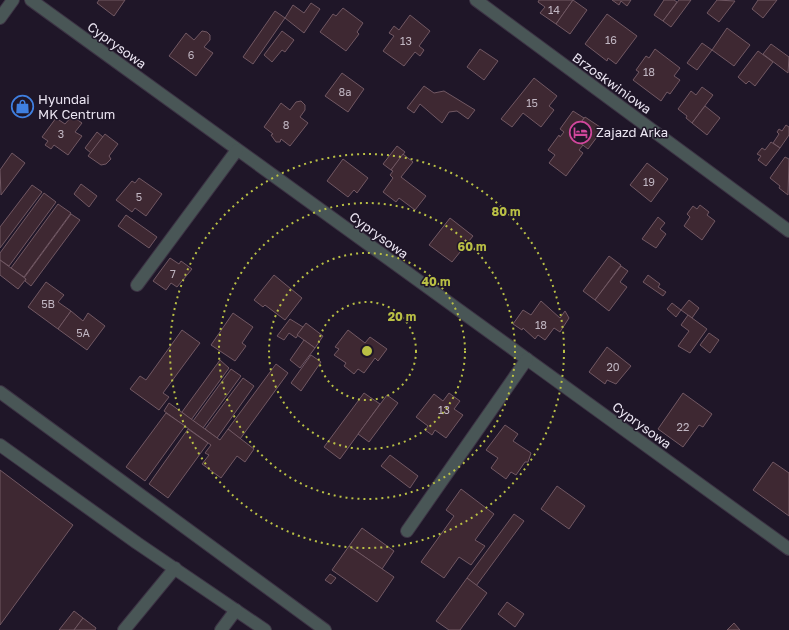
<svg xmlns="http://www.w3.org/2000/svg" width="789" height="630" viewBox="0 0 789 630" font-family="'Golos Text',sans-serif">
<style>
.building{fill:#3e2832;stroke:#715863}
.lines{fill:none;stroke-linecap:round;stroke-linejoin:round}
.minor-casing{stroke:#3c3344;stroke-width:14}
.minor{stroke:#495656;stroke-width:12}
.ring{fill:none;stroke:#bac045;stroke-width:2;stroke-dasharray:2 4}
.labels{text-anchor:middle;stroke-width:3;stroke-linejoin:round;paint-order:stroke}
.number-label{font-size:11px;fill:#c0b6c2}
.street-label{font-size:13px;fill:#ebe5f2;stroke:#1f1628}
.poi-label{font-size:13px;fill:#ebe5f2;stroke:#1f1628;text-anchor:start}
.centre{fill:#bac045;stroke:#1f1628;stroke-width:2}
.ring-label{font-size:12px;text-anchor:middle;font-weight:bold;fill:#bac045;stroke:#1f1628;stroke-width:3;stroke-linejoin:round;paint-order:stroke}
</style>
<rect width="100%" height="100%" fill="#1f1628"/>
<g class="building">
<polygon points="99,0 125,0 114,16 97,3"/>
<polygon points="539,0 573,0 556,24 540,13 545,7 538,2"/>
<polygon points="573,0 587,10 570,34 556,24"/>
<polygon points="612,0 631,0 627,6 621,1 619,5"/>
<polygon points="664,0 674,0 677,2 663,21 654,15"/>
<polygon points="679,0 691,0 671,27 663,21"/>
<polygon points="717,0 735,1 719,22 707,13"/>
<polygon points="758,0 777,0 763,18 752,9"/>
<polygon points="311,3 320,9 304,33 285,18 293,5 304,13"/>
<polygon points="343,8 363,23 357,32 359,34 346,51 320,32 333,14 336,16"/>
<polygon points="275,11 285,18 253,64 243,57"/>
<polygon points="607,14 637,36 616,64 608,58 607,61 585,44"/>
<polygon points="410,15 430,31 419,46 424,50 420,56 415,52 404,66 383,51 394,36 389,33 394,26 399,30"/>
<polygon points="727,28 750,45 734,66 712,50"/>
<polygon points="202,31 207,32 210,35 210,40 204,47 213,53 196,76 169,56 186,33 194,40"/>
<polygon points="282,31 294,40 285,52 282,50 272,62 264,55"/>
<polygon points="702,43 712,50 697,70 687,63"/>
<polygon points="771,44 789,57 788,73 763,54"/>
<polygon points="480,49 498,61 484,80 467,67"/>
<polygon points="655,49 680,68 674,76 680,80 670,94 667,92 661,101 633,80 639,72 636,70 646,56 649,58"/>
<polygon points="758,51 773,62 755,86 749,81 746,84 738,77"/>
<polygon points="342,73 364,89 348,112 325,96"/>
<polygon points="534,78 557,96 549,106 554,110 541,127 523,113 512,127 501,119"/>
<polygon points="424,86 434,93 444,91 475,110 468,119 457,111 449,112 442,123 420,104 414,113 407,108"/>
<polygon points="702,87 713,95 692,123 686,118 687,116 678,109 691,91 696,95"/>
<polygon points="301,101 305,105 305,110 300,117 308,123 290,146 281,139 280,142 276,142 271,135 273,134 264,127 281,103 290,110 296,102"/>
<polygon points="705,106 720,118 707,135 692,123"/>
<polygon points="573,111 584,118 571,136 583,145 579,150 583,153 566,176 549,163 555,155 548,150 559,135 560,137 564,132 560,129"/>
<polygon points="72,116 82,123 75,132 82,136 68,155 54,145 51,149 45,145 48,141 42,137 56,118 65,124"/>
<polygon points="585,117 603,129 588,149 571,136"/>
<polygon points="786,125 789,127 789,135 780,148 773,143 779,134 777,132 779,129 782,131"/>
<polygon points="97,132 103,137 91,153 85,148"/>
<polygon points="105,134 118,144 109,156 111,159 106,164 101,165 88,156"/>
<polygon points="771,142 780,148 766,166 758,160 761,156 757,154 762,148 765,150"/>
<polygon points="397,146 405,152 391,170 383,164"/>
<polygon points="12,153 25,163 1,195 0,170"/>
<polygon points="403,154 413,162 401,177 426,196 415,210 399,198 396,202 383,192 393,178 390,175 393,171 391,170"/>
<polygon points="785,157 789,159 788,195 779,188 780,186 770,178"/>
<polygon points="343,159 368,178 357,193 354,190 348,197 327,181"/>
<polygon points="647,163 668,179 651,202 630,185"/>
<polygon points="139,178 162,194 146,216 135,208 132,212 116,200 132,181 135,183"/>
<polygon points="81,184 97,196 89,207 74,194"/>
<polygon points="32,185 42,192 0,248 0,227"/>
<polygon points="44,193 56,202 9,266 0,260 0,253"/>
<polygon points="58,204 71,213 24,277 11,268"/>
<polygon points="700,205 709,212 707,215 715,221 702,240 684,226 690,217 687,214 693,206 697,209"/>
<polygon points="71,214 80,220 31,286 25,281 26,279 24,278"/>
<polygon points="126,215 157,237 149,248 118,226"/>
<polygon points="658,217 665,223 660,229 666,234 656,248 642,239"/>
<polygon points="450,218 473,236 452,262 429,245"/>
<polygon points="609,256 621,265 595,300 583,291"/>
<polygon points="170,258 179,264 181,261 192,269 177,287 171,283 166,290 153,281"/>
<polygon points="0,260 26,279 18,289 0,275"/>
<polygon points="621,266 628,271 620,282 627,287 609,311 595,300"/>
<polygon points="274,275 302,298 285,320 265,305 263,307 254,300"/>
<polygon points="648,275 660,284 658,287 666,292 663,296 643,282"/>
<polygon points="46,282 64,295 58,302 71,311 58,329 28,307"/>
<polygon points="689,300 699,308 692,318 681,310"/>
<polygon points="541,301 560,318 565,311 569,318 560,332 554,328 545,340 538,335 535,339 523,328 522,330 513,324 523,310 531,315"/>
<polygon points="672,303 681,310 676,317 667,309"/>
<polygon points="71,311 83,321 88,313 105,326 87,350 58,329"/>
<polygon points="233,313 253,327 242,343 246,346 235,361 211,345"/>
<polygon points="688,315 707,329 690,353 678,346 689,331 681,325"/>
<polygon points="290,319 303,327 296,338 289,333 284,340 277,336"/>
<polygon points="306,323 323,336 315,348 297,335"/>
<polygon points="182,330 200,343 163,393 169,397 159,410 130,389 140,376 146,380"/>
<polygon points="348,330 365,343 370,337 387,349 378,361 375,358 364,373 358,369 354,374 344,366 346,363 334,355 339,349 335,347"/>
<polygon points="709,333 719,340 710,353 700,345"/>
<polygon points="304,340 315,348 300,368 290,360"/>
<polygon points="607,347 631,366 616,384 607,380 605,384 589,372"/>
<polygon points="311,355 321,362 301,391 291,383"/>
<polygon points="220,360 229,368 191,420 182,412"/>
<polygon points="276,364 288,373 240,439 228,429"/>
<polygon points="231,369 241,376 203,428 193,421"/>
<polygon points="243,378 254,386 217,438 205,429"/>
<polygon points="364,393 380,404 340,459 324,447"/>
<polygon points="449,393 460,401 454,409 463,415 446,438 435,430 432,435 425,430 428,426 416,417 434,394 443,401"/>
<polygon points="683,393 712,414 703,427 699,425 683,447 658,429"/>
<polygon points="387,395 398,403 369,442 358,434"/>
<polygon points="169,403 220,440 228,429 254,449 245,462 237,456 221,478 202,464 209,455 205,453 211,445 164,411"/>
<polygon points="166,413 185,426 145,481 126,467"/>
<polygon points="505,425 518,434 513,441 531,453 528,462 525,462 516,475 511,472 506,479 491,468 498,458 486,450"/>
<polygon points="188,429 208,443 168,498 149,484"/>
<polygon points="390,455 418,476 410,488 381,466"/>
<polygon points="773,462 789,473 789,516 753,490"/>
<polygon points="0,470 73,525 0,625"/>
<polygon points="557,486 585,506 569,529 541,509"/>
<polygon points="461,489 494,514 475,540 485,546 471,565 459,557 444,578 421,562 454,516 446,510"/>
<polygon points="514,514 524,521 476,586 467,578"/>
<polygon points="362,528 394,551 382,569 349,546"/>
<polygon points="349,546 394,577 377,602 332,570"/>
<polygon points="330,574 336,578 331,584 325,580"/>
<polygon points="467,578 487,593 460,630 449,630 436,621"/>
<polygon points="507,602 524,614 515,627 498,614"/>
<polygon points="74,611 83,618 74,630 59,630"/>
<polygon points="83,618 96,628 95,630 74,630"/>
<polygon points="734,623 740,630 727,630"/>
</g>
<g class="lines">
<defs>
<g id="minor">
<polyline points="31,0 789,549"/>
<polyline points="476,0 789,231"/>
<polyline points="0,18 13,0"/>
<polyline points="137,285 237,150"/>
<polyline points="0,392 325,630"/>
<polyline points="0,445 137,543 265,630"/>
<polyline points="407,531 527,359"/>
<polyline points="124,630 175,568"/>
<polyline points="221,630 236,610"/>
</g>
</defs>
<use href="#minor" class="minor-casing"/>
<use href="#minor" class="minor"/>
</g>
<g class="ring">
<circle cx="367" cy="351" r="49"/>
<circle cx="367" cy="351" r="98"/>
<circle cx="367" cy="351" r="148"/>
<circle cx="367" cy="351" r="197"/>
</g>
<defs>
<symbol id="shop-ring" viewBox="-11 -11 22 22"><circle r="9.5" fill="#1f1628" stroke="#3f7fe0" stroke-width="1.5"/><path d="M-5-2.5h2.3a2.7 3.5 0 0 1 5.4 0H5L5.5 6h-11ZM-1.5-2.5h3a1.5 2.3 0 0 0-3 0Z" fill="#3f7fe0"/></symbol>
<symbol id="hotel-ring" viewBox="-11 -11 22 22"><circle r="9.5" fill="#1f1628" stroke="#d1479c" stroke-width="1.5"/><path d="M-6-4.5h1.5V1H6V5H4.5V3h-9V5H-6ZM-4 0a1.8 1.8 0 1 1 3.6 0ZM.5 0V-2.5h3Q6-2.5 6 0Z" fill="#d1479c"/></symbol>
</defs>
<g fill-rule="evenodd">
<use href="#shop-ring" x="10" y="94" width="25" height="25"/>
<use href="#hotel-ring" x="568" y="120" width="25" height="25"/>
</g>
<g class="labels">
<g class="number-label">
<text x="554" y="14">14</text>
<text x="611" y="44">16</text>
<text x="406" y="45">13</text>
<text x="191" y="59">6</text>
<text x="649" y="76">18</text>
<text x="345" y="96">8a</text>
<text x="532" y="107">15</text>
<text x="286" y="129">8</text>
<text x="61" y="138">3</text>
<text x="649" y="186">19</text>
<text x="139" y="201">5</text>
<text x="173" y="278">7</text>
<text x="48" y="308">5B</text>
<text x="541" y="329">18</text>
<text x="83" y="337">5A</text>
<text x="613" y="371">20</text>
<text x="444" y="414">13</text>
<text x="683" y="431">22</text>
</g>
<g class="street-label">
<text transform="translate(117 45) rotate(36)" y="5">Cyprysowa</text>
<text transform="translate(612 83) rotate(36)" y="5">Brzoskwiniowa</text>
<text transform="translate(379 235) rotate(36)" y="5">Cyprysowa</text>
<text transform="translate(642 425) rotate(36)" y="5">Cyprysowa</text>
</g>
<g class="poi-label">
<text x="38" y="104">Hyundai<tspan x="38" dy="15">MK Centrum</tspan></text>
<text x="596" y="137">Zajazd Arka</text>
</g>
</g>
<circle cx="367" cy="351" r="6" class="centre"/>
<g class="ring-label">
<text x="506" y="216">80 m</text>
<text x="472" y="251">60 m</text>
<text x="436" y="286">40 m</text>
<text x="402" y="321">20 m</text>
</g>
</svg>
